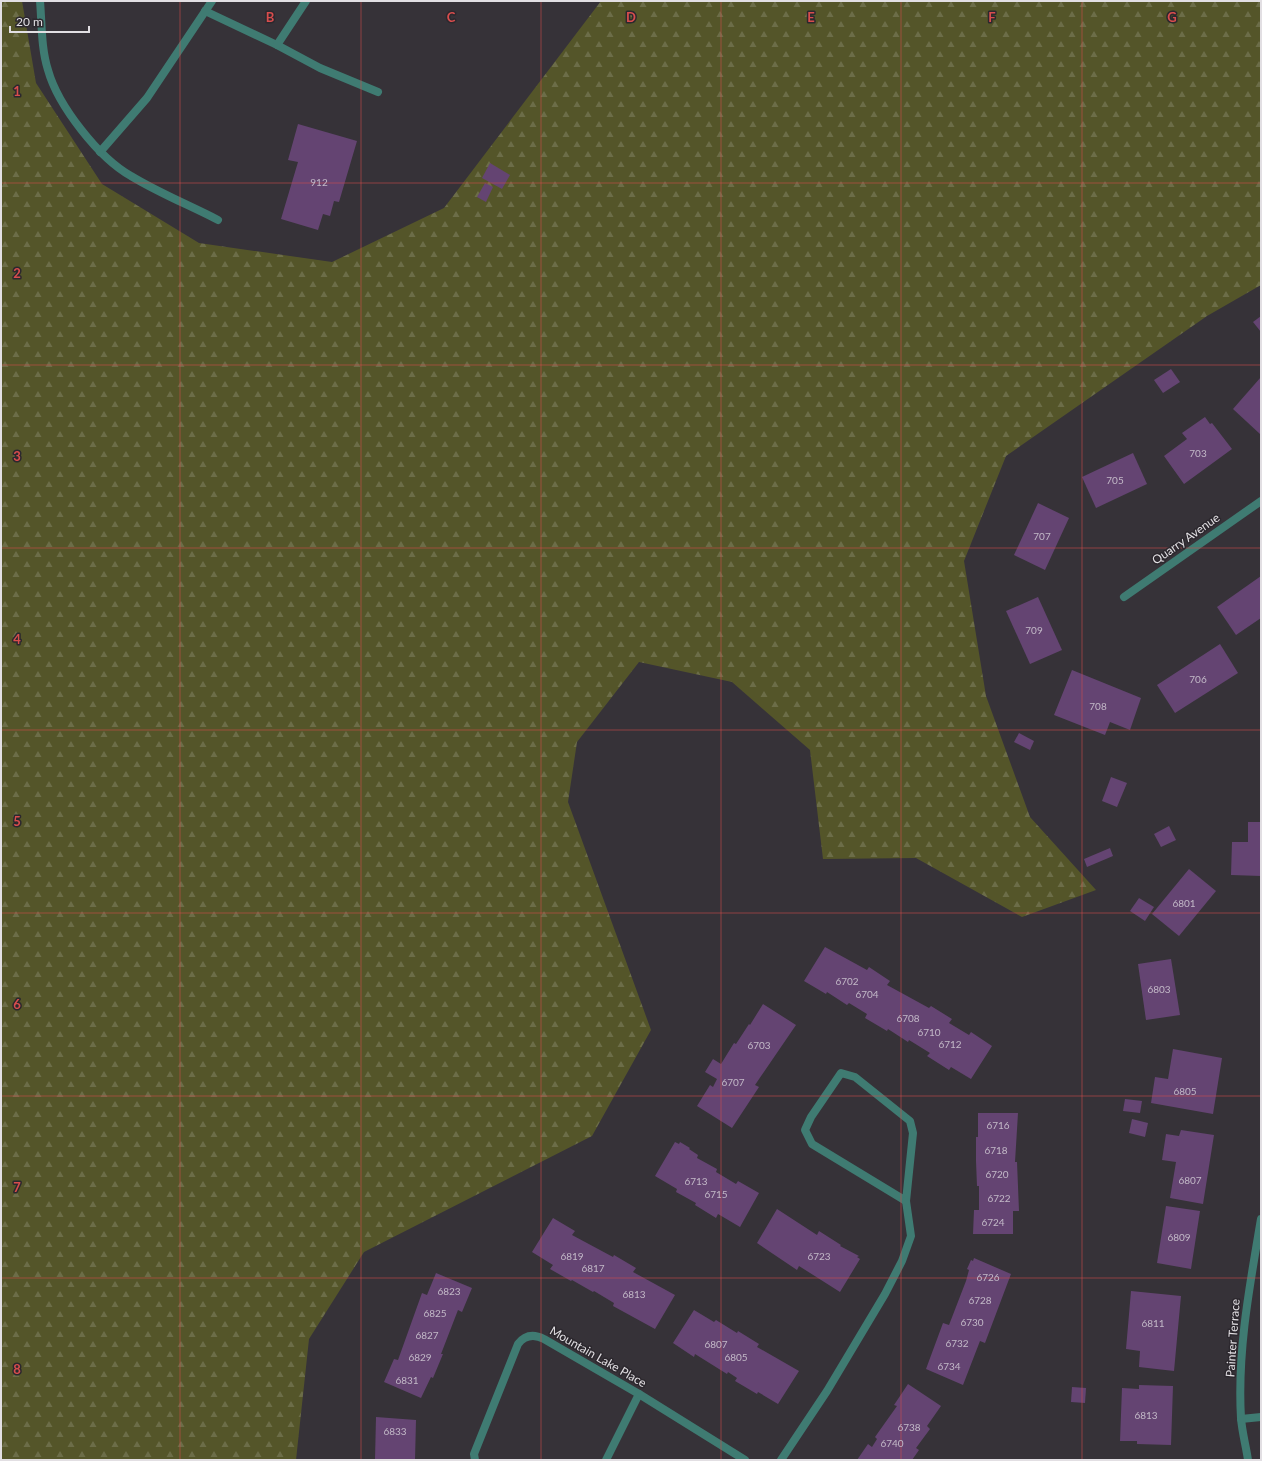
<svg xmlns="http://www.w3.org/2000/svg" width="1262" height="1461" viewBox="0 0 1262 1461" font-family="Lato,sans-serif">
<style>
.forest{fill:url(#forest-firs)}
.building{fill:#644472}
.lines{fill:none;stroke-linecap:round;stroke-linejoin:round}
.lane{stroke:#3f7b72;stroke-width:8}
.street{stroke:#3f7b72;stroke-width:8}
.grid{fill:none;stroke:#d84d4d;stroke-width:1;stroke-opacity:0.55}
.labels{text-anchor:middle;stroke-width:3;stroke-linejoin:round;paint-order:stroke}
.number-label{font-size:10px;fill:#c2b8c7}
.street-label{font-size:12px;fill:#e2dfe3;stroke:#2c282e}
.grid-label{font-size:13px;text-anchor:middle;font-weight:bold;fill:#d84d4d;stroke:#2c282e;stroke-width:3;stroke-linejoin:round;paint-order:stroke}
</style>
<defs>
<pattern id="forest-firs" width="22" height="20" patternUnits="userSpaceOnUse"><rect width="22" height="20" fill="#545529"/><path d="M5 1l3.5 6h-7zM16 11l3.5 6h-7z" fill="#6c6d48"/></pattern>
</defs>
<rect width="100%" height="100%" fill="#363238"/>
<polygon class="forest" points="1,1 22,1 36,83 102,184 199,243 332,262 444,208 601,1 1261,1 1261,285 1207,316 1006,456 964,561 986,696 1030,817 1096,890 1022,917 916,858 823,859 810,750 732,682 639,662 577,742 568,802 651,1030 592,1136 364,1252 309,1339 296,1460 1,1460"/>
<g class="building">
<polygon points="298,124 357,141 339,202 334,201 330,216 323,214 318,230 281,219 298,162 288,160"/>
<polygon points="490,163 510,175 502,189 482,178"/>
<polygon points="485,183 493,187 486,202 477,197"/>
<polygon points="1261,316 1261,332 1253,322"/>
<polygon points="1171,369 1180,382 1163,393 1154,380"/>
<polygon points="1261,377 1261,433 1260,434 1233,409"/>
<polygon points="1205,417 1210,424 1212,423 1232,449 1184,484 1164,456 1187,439 1182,433"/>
<polygon points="1133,453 1147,484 1096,508 1082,477"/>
<polygon points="1038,503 1069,518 1045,570 1014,555"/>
<polygon points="1261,576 1261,618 1236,635 1217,607"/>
<polygon points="1038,597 1062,650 1030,664 1006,611"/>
<polygon points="1220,644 1238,673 1175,713 1157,685"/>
<polygon points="1072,670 1141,698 1130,730 1110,722 1105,735 1054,715"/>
<polygon points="1019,733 1034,741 1030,750 1014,742"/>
<polygon points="1111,777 1127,783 1117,807 1102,801"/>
<polygon points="1248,822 1261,822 1261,876 1231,875 1232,842 1248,842"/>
<polygon points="1169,826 1176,840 1161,847 1154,834"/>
<polygon points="1110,848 1113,856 1087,867 1084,859"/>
<polygon points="1189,869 1216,891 1179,936 1152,914"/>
<polygon points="1139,898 1154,907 1145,921 1130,911"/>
<polygon points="825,947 867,970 869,967 890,981 887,985 929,1008 931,1006 952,1019 949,1023 969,1035 971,1032 992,1046 971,1079 951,1067 949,1070 927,1056 930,1053 909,1040 908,1042 888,1029 887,1031 865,1018 867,1014 849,1003 847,1005 827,992 826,994 804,981"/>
<polygon points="1171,959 1180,1015 1146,1020 1138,964"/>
<polygon points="763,1004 796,1025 755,1085 759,1087 732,1128 697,1106 710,1085 713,1087 717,1079 705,1072 713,1059 721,1064 734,1043 736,1044 749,1024 750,1025"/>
<polygon points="1173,1049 1222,1058 1213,1114 1151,1103 1155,1077 1168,1079"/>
<polygon points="1125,1099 1142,1101 1140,1113 1123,1111"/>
<polygon points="978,1113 1018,1113 1015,1162 1017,1162 1019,1211 1013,1211 1013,1234 973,1234 974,1210 979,1210 979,1186 977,1186 976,1161 976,1137 978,1137"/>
<polygon points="1132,1119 1148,1123 1145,1137 1129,1133"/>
<polygon points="1181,1130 1214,1135 1203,1204 1170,1198 1176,1162 1162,1160 1166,1134 1179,1136"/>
<polygon points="675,1142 679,1144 680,1142 690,1148 689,1149 698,1155 697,1158 717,1169 716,1172 736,1184 738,1181 759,1193 740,1227 718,1214 716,1218 695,1205 696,1203 676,1192 677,1189 655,1176"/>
<polygon points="1166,1206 1200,1211 1191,1269 1157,1263"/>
<polygon points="777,1209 817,1235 819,1231 841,1245 840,1246 859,1256 857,1257 860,1259 840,1292 799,1266 797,1270 757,1243"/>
<polygon points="553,1218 575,1231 572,1235 613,1257 614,1255 636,1268 633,1272 675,1295 655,1329 613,1306 614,1303 594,1291 593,1292 572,1280 571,1281 550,1269 553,1265 532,1252"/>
<polygon points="974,1258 1011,1274 985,1343 980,1341 963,1385 926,1369 943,1323 949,1325 966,1281 969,1270 967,1269 971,1260 973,1261"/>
<polygon points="436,1273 472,1288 462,1312 458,1310 441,1354 443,1354 433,1378 431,1377 421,1398 384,1382 394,1359 398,1360 422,1293 427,1295"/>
<polygon points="1131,1291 1181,1296 1174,1371 1139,1367 1140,1351 1126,1349"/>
<polygon points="694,1310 714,1322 716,1320 737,1333 738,1331 759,1344 757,1347 799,1371 778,1404 758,1392 757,1394 735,1381 737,1378 728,1372 727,1374 695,1354 694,1357 673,1343"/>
<polygon points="908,1384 941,1406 927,1426 930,1429 916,1448 919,1450 912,1460 857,1460 868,1444 872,1447 877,1439 875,1437 897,1406 894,1405"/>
<polygon points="1139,1385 1173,1386 1171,1445 1137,1444 1137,1441 1120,1441 1122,1388 1139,1389"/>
<polygon points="1072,1387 1086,1388 1085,1403 1071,1402"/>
<polygon points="376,1417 416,1420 415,1460 375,1460"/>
</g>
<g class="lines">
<g class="lane">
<path d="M40,1C42,24 41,48 48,70C58,106 99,158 131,176C159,193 189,205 218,220"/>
<polyline points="205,11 277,45 320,68 378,92"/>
<polyline points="277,45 306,1"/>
<polyline points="100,152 147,98 212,1"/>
<polygon points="841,1073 855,1077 910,1121 913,1133 906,1201 812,1144 805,1130 811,1117"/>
<path d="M475,1460L474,1454L518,1344C525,1335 534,1334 544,1339L639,1394L606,1460"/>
</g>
<g class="street">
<polyline points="1124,597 1261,501"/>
<polyline points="639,1394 745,1460"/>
<polyline points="1241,1419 1261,1417"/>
<polyline points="781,1460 827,1391 885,1294 902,1261 911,1236 906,1201"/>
<path d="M1248,1460C1246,1446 1242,1432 1241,1418C1237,1351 1250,1284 1261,1219"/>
</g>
</g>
<path class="grid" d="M180,1V1460M361,1V1460M541,1V1460M721,1V1460M901,1V1460M1082,1V1460M1,183H1261M1,365H1261M1,548H1261M1,730H1261M1,913H1261M1,1096H1261M1,1278H1261"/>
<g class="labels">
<g class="number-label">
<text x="319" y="186">912</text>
<text x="1198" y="457">703</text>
<text x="1115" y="484">705</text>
<text x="1042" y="540">707</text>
<text x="1034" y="634">709</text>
<text x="1198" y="683">706</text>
<text x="1098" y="710">708</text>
<text x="1184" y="907">6801</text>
<text x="847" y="985">6702</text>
<text x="1159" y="993">6803</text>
<text x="867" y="998">6704</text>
<text x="908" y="1022">6708</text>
<text x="929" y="1036">6710</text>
<text x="950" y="1048">6712</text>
<text x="759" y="1049">6703</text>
<text x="733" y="1086">6707</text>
<text x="1185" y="1095">6805</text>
<text x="998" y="1129">6716</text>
<text x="996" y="1154">6718</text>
<text x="997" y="1178">6720</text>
<text x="1190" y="1184">6807</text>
<text x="696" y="1185">6713</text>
<text x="716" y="1198">6715</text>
<text x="999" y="1202">6722</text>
<text x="993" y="1226">6724</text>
<text x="1179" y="1241">6809</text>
<text x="572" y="1260">6819</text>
<text x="819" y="1260">6723</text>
<text x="593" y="1272">6817</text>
<text x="988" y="1281">6726</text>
<text x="449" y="1295">6823</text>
<text x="634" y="1298">6813</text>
<text x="980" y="1304">6728</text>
<text x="435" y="1317">6825</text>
<text x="972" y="1326">6730</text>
<text x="1153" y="1327">6811</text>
<text x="427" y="1339">6827</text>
<text x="957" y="1347">6732</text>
<text x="716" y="1348">6807</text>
<text x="420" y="1361">6829</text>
<text x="736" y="1361">6805</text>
<text x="949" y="1370">6734</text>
<text x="407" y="1384">6831</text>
<text x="1146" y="1419">6813</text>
<text x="909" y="1431">6738</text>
<text x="395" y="1435">6833</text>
<text x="892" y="1447">6740</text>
</g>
<g class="street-label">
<text transform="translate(1186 539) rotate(-35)" y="4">Quarry Avenue</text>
<text transform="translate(1233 1338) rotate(-86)" y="4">Painter Terrace</text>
<text transform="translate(598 1357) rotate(30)" y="4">Mountain Lake Place</text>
</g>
</g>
<g class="grid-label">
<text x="270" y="22">B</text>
<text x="451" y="22">C</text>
<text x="631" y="22">D</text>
<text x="811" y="22">E</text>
<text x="992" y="22">F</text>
<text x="1172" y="22">G</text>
<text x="17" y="96">1</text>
<text x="17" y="278">2</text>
<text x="17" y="461">3</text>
<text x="17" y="644">4</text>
<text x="17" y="826">5</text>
<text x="17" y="1009">6</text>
<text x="17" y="1192">7</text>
<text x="17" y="1374">8</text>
</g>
<rect width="1262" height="1461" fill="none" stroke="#e2dfe3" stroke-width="4"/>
<path d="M10 26v6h79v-6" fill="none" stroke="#e2dfe3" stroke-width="2"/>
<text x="16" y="26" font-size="12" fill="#e2dfe3" stroke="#2c282e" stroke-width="3" paint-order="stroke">20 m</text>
</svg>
